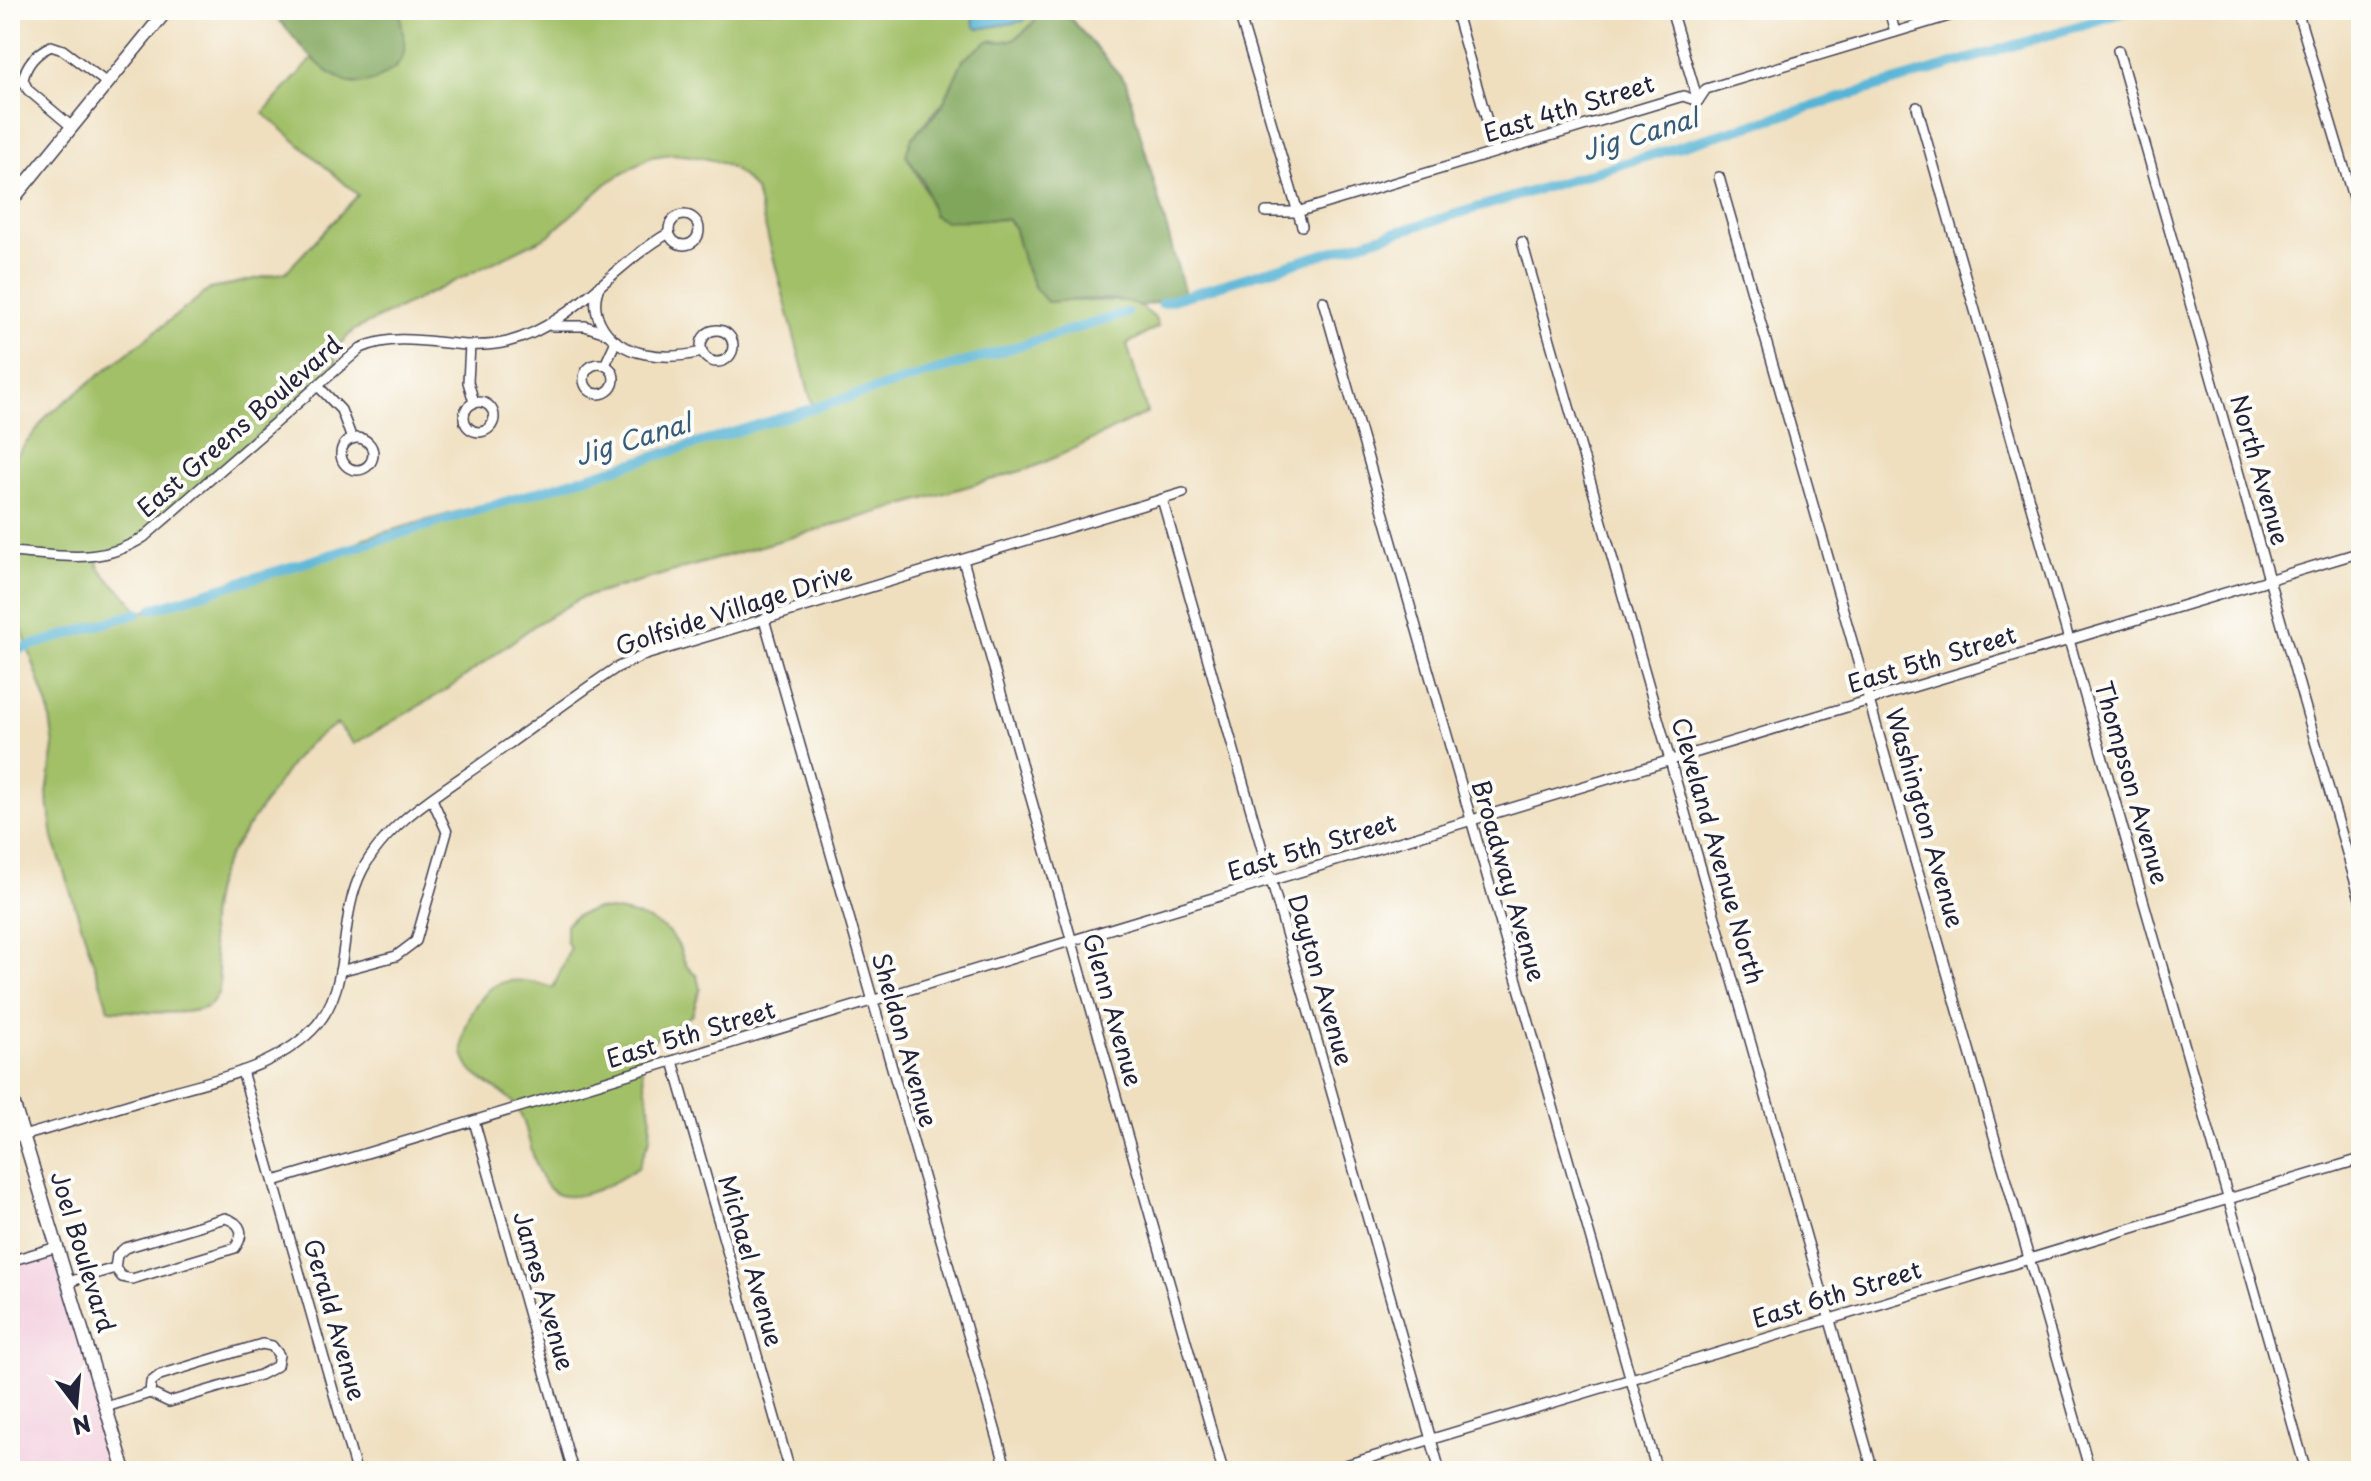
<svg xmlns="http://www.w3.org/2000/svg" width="2371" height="1481" viewBox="0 0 2371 1481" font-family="'Playpen Sans',sans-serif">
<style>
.built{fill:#f3cfdf}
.green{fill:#a1c068;stroke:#627152;stroke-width:2;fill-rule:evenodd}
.forest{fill:#80a65c;stroke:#51644c;stroke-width:2}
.water{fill:#57b4d5;stroke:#3c6b88;stroke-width:2}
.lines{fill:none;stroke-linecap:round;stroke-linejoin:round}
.canal{stroke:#57b4d5;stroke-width:10}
.minor-casing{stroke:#413e4f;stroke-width:12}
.major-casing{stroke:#413e4f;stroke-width:15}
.minor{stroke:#fff;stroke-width:9}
.major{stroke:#fff;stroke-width:12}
.labels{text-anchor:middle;stroke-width:8;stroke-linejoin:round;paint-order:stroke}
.street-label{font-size:24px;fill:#22223b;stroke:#fdfcf7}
.water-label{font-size:26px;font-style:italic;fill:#375c79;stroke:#fdfcf7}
</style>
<rect width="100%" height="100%" fill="#fdfcf7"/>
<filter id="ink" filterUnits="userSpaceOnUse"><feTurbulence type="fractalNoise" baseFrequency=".0125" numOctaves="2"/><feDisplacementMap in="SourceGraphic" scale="16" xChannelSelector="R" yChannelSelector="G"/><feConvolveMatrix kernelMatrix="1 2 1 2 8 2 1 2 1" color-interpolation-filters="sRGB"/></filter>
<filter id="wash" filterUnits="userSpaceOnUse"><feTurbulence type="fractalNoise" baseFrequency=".006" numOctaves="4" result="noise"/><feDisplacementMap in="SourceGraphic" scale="32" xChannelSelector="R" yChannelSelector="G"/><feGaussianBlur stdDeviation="1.8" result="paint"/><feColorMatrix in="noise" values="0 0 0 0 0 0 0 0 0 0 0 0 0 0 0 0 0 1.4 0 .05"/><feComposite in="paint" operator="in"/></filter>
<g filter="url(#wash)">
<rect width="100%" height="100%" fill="#efdfbf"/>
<polygon class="built" points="53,1249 120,1471 10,1471 10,1262"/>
<g class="green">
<path d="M401,10H972L974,25L978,29L1024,21L1025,10H1043C1029,27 1021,42 996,42L912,138L906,155C921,179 927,200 945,221L1007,219L1014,227L1035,288L1068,301H1134L1155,318L1158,327L1127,344L1147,413C1106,431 1070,453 1028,469L581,598L535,625L448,689L354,744L337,724C296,747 287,772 261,808C240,839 217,865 212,904C210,915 209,929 211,940C214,961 229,987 211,1004C197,1018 131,1011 109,1010L53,838L47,794L54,746L49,710L10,594L13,460L48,415L210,289L286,272L358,195L263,113L314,57C347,90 356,91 396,68L404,43L399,26ZM672,154C708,157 734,161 756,192L814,411L364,538L338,556L138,613C129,593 108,584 97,564L99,560L136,547L337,364L332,352L354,330L548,236L607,183L651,157Z"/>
<path d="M596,909C623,910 665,919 678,945C684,959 684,967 697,976L700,989L692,1015L647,1044L640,1058L651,1114L650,1138L638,1168C618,1181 583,1202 559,1195C534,1188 531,1135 521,1115C511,1093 494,1090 477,1076C450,1053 466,1016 485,994C501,974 532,980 553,988L570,949L566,940V924L576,916Z"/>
</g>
<g class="forest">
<path d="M270,10H401C399,24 407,39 404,52C401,66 390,71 379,78C336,103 297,38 270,10Z"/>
<path d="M1043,10L1064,11L1126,82L1185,294L1139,307C1127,294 1067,301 1047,302L1035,288L1024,264L1014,227L1007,219L945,221L933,215L923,181L906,155L912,138L941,108L963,60L989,40C1016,47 1029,29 1043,10Z"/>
</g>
<polygon class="water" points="972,10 1025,10 1024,21 978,29 974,26"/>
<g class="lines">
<g class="canal">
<polyline points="1162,303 2131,10"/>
<polyline points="152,609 1127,313"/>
<polyline points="10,652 138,613"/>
</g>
</g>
</g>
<g filter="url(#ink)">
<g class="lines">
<defs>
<g id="minor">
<polyline points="1238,10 1302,226"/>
<polyline points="1455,10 1496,152"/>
<polyline points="1671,10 1698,101"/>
<polyline points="1889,10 1895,32"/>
<polyline points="2297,10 2361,224"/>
<polyline points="2118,50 2361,902"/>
<polyline points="1917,107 2306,1471"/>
<path d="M72,127L28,90L23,80C26,64 36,53 51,46L63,50L107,83"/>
<polyline points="1719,177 2090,1471"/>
<polyline points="1266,212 1297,212 1683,96 1698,101 1706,89 1969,10"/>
<circle cx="684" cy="230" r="15"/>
<polyline points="1522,242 1873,1471"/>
<path d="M600,285C594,297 594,309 600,322C618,359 668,360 702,352"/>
<polyline points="1323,301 1657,1471"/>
<polyline points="552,326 585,326 606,333"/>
<circle cx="717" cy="346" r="16"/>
<polyline points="470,345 468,382 474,402"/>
<circle cx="599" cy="379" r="15"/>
<polyline points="605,365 616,341"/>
<polyline points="317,385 341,410 352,439"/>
<circle cx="479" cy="417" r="15"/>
<circle cx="357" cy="454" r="16"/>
<polyline points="1162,499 1440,1471"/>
<path d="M10,552C60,555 100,566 144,537L361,348C408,327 458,354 507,342C571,326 613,265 669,233"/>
<polyline points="963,560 1223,1471"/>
<polyline points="764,619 1007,1471"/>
<polyline points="340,971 396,956 416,941 447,832 432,799"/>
<polyline points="673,1061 790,1471"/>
<polyline points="242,1071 356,1471"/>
<polyline points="474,1121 573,1471"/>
<path d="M10,1136H23C68,1123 113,1109 157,1096C209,1080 271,1071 312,1030C354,989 336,922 362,871C388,820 447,789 492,756C533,727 574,696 616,668L642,656L1183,493"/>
<polyline points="274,1181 2361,552"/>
<path d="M225,1218C242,1223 245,1234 235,1248L132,1279L122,1277L115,1268L117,1255L125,1248Z"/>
<polyline points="10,1261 57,1247"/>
<polyline points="68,1282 115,1268"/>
<polygon points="262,1344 272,1346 279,1355 277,1366 260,1375 169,1402 150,1393 151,1382 160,1375"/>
<polyline points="106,1407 150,1393"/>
<polyline points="1326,1471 2361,1159"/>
</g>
<g id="major">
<polyline points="10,203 167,10"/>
<polyline points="10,1092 125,1471"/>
</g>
</defs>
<use href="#minor" class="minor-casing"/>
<use href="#major" class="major-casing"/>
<use href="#minor" class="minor"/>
<use href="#major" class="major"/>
</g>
</g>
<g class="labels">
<g class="street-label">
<text transform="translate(1569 109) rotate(-17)" y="8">East 4th Street</text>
<text transform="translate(240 427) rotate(-41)" y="8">East Greens Boulevard</text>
<text transform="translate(2259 470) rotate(74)" y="8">North Avenue</text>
<text transform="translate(734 610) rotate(-18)" y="8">Golfside Village Drive</text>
<text transform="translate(1932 660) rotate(-17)" y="8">East 5th Street</text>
<text transform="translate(2131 783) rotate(74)" y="8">Thompson Avenue</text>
<text transform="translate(1924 818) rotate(74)" y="8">Washington Avenue</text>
<text transform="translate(1312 848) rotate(-17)" y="8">East 5th Street</text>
<text transform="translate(1717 851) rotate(74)" y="8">Cleveland Avenue North</text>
<text transform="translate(1508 881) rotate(74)" y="8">Broadway Avenue</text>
<text transform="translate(1320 980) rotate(74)" y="8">Dayton Avenue</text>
<text transform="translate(1112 1010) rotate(74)" y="8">Glenn Avenue</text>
<text transform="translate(691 1035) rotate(-17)" y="8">East 5th Street</text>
<text transform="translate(904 1040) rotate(74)" y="8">Sheldon Avenue</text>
<text transform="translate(82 1252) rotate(73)" y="8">Joel Boulevard</text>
<text transform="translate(750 1261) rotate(74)" y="8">Michael Avenue</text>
<text transform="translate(543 1291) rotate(74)" y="8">James Avenue</text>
<text transform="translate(1837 1295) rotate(-17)" y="8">East 6th Street</text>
<text transform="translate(334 1320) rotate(74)" y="8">Gerald Avenue</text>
</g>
<g class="water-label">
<text transform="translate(1640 135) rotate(-17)" y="9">Jig Canal</text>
<text transform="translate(633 440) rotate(-17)" y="9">Jig Canal</text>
</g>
</g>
<rect width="2371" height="1481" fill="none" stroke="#fdfcf7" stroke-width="40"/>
<g transform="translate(76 1405) rotate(164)" stroke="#fdfcf7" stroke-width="6" paint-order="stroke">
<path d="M0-6L14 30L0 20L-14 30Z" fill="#22223b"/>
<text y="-12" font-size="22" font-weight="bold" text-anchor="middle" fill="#22223b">N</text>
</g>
</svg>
